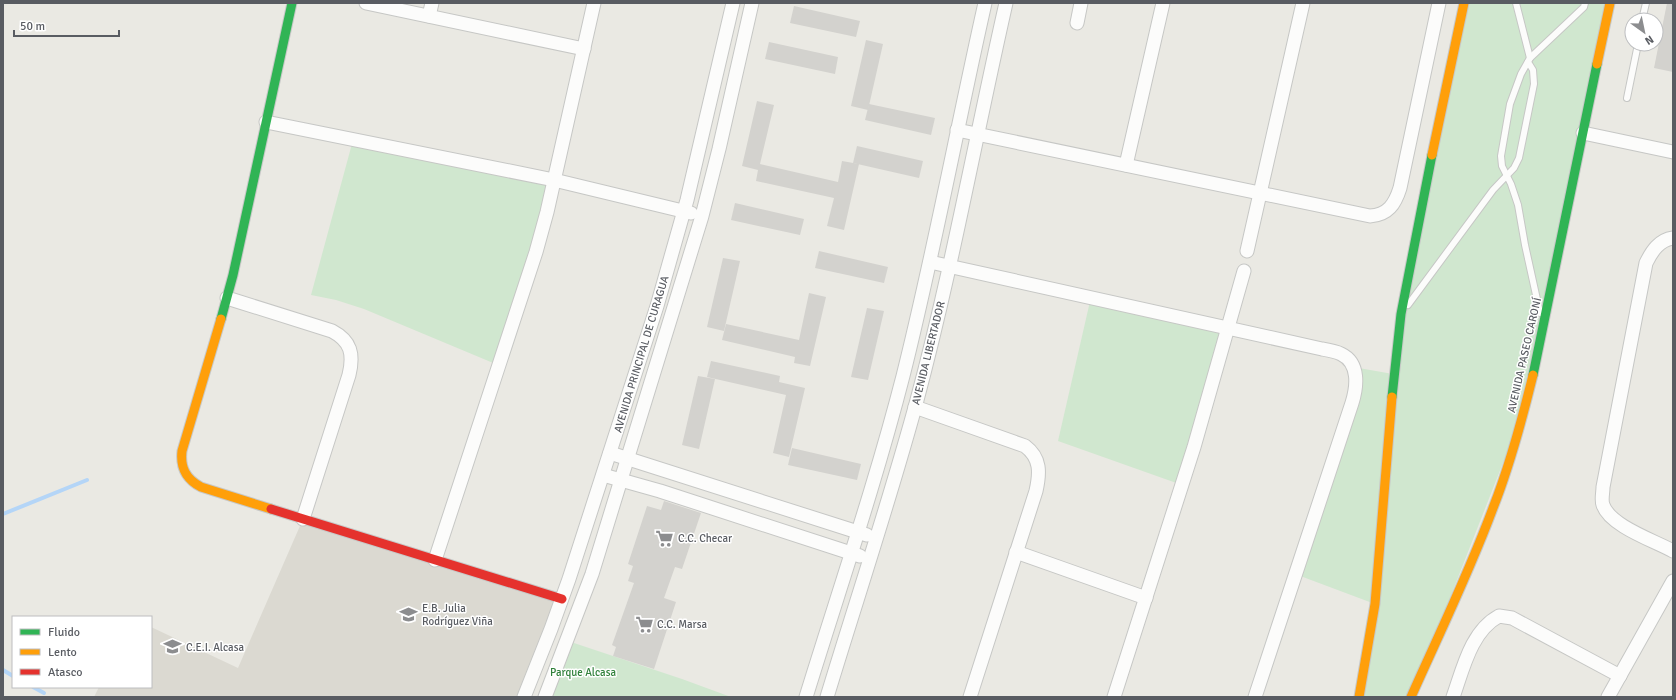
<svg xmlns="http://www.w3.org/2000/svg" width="1676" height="700" viewBox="0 0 1676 700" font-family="Signika,sans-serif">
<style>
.education{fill:#dbd9d1}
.green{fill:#d0e7cf}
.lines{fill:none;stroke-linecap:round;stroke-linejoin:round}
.stream{stroke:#b4d5f7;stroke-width:4}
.building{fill:#d3d2ce}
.lane-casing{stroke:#c6c7c5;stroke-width:8}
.street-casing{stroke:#c6c7c5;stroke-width:15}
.fast-casing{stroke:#c7c8c7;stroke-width:11}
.slow-casing{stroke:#c7c8c7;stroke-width:11}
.jam-casing{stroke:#c7c8c7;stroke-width:11}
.lane{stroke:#fcfcfb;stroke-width:6}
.street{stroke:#fcfcfb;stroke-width:13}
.fast{stroke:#30b455;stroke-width:9}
.slow{stroke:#ff9f0a;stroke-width:9}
.jam{stroke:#e5322d;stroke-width:9}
.labels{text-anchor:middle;stroke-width:3;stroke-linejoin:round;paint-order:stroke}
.street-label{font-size:11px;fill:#595c62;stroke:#fff}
.poi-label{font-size:11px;fill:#595c62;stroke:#fff;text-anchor:start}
.park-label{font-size:11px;fill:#30813b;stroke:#fff}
</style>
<rect width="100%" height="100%" fill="#eae9e3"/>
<polygon class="education" points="303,519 562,599 524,697 94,697 99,687 151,687 151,627 238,668"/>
<g class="green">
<polygon points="1464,3 1610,3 1523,412 1411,697 1359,697 1375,604 1295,574 1352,403 1353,367 1393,374"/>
<polygon points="353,140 554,180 498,365 364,309 336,300 311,295"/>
<polygon points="1091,297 1229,328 1182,485 1058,441"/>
<polygon points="568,641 682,679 731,697 545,697"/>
</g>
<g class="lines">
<g class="stream">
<polyline points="3,514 87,480"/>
<polyline points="3,670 13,676"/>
<polyline points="33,687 44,693"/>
</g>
</g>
<g class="building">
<polygon points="1667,3 1673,3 1673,72 1654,68"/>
<polygon points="794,6 860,21 856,37 790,23"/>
<polygon points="866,40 883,44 868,110 851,106"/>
<polygon points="769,42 838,57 835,74 765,59"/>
<polygon points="757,101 774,105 760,164 838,182 842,161 859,164 844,230 827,226 834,198 756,181 758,170 742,166"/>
<polygon points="869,104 935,118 931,135 865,120"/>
<polygon points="857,146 923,161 919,178 853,163"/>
<polygon points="735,203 804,219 800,235 731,220"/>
<polygon points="819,251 888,267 884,283 815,268"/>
<polygon points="723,258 740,261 724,331 707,327"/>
<polygon points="809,293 826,297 810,366 794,363 795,357 722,340 726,324 799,340"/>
<polygon points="867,308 884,311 868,380 851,377"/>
<polygon points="711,361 780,376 779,382 805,388 789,457 773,453 786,395 707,377"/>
<polygon points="698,376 715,379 699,449 682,445"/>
<polygon points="792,448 861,464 857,480 788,465"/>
<polygon points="664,501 701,513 682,569 675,567 664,598 676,602 654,669 613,656 616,647 612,645 634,583 628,581 633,566 628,564 647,506 661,510"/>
</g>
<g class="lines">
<defs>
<g id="lane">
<polyline points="1516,3 1530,58"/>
<polyline points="1642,20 1646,3"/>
<polyline points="1627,98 1638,44"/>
<polyline points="1408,305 1493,190 1514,168 1519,158 1534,84 1533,70 1528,62"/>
<polyline points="1540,313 1525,245 1518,205 1511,184 1502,166 1501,156 1510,104 1521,74 1530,58 1584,7 1585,3"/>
</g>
<g id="street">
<polyline points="366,3 584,49"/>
<polyline points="429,16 432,3"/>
<polyline points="1077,23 1081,3"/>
<polyline points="266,122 554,180 691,213"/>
<path d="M957,130L1370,216C1388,215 1395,204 1400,188L1439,3"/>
<polyline points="1583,133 1673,152"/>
<polyline points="1126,165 1163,3"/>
<path d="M1673,238C1659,240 1652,251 1646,263L1603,487C1603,493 1601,500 1603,505C1610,526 1655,541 1673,551"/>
<polyline points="1247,251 1303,3"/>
<path d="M930,262L1322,349C1328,350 1335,351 1341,354C1360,363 1357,387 1352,403L1255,697"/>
<path d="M227,298L332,331C351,341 354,354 349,375L303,519"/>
<path d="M915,407L1025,446C1041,458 1040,473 1036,491L970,697"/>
<polyline points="610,453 867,535"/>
<polyline points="603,475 660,491 860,556"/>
<polyline points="1016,552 1146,598"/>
<polyline points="435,560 536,252 547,212 594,3"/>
<polyline points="524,697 551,629 569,579 657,306 687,200 733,3"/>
<polyline points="545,697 592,574 702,216 719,149 752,3"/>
<path d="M806,697C839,590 875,485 903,376C934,253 957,127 985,3"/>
<path d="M827,697C857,598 890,500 917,400C952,269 976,135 1006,3"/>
<polyline points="1114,697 1194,447 1244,271"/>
<path d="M1453,697C1463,669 1471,631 1499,616L1512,618L1620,676"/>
<polyline points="1608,697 1673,581"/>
</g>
<g id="fast">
<polyline points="221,319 233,275 292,3"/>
<polyline points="1533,375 1597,64"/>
<polyline points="1392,397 1401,314 1432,155"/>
</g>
<g id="slow">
<polyline points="1597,64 1610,3"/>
<polyline points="1432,155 1464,3"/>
<path d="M221,319L182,451C180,468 186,479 201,487L271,509"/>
<polyline points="1359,697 1375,604 1392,397"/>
<path d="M1411,697C1439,634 1469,573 1493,508C1510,465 1522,420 1533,375"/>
</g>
<polyline id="jam" points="271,509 562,599"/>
</defs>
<use href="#lane" class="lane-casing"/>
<use href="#street" class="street-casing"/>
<use href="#fast" class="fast-casing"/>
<use href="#slow" class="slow-casing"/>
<use href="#jam" class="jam-casing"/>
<use href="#lane" class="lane"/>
<use href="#street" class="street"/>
<use href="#fast" class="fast"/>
<use href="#slow" class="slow"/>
<use href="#jam" class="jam"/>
</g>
<defs>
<symbol id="supermarket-bare" viewBox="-9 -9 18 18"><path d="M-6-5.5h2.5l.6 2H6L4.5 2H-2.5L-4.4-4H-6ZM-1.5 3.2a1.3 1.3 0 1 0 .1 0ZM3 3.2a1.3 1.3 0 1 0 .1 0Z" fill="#8c8d8f" stroke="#fff" stroke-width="2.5" paint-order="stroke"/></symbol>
<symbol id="school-bare" viewBox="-9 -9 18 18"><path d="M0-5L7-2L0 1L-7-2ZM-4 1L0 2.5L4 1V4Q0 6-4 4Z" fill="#8c8d8f" stroke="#fff" stroke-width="2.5" paint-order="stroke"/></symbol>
</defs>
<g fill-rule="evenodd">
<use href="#supermarket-bare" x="652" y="526" width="25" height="25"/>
<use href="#school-bare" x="396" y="602" width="25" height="25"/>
<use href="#supermarket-bare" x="632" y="612" width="25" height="25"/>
<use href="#school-bare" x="160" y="634" width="25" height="25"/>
</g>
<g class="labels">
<g class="street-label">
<text transform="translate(928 353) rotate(-76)" y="4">AVENIDA LIBERTADOR</text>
<text transform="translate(641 354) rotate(-73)" y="4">AVENIDA PRINCIPAL DE CURAGUA</text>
<text transform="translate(1524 355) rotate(-77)" y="4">AVENIDA PASEO CARONÍ</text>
</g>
<g class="poi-label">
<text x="678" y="542">C.C. Checar</text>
<text x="422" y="612">E.B. Julia<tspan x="422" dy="13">Rodríguez Viña</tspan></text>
<text x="657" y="628">C.C. Marsa</text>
<text x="186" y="651">C.E.I. Alcasa</text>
</g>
<g class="park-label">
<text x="583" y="676">Parque Alcasa</text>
</g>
</g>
<rect width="1676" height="700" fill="none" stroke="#595c62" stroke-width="8"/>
<rect x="12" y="616" width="140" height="72" fill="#ffffff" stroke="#bdbec0"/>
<rect x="20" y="629" width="20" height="6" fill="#30b455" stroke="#bdbec0"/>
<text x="48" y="636" font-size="12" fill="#595c62">Fluido</text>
<rect x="20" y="649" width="20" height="6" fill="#ff9f0a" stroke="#bdbec0"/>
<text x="48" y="656" font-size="12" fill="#595c62">Lento</text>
<rect x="20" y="669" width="20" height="6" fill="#e5322d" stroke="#bdbec0"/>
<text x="48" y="676" font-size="12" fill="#595c62">Atasco</text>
<g transform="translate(1644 32) rotate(147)"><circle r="19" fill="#ffffff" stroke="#bdbec0"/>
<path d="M0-3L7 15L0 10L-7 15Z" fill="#8c8d8f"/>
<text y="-6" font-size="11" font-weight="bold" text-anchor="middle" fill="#595c62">N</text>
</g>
<path d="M14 30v6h105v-6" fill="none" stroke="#595c62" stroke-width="2"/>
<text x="20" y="30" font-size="12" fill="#595c62" stroke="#ffffff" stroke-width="3" paint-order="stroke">50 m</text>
</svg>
